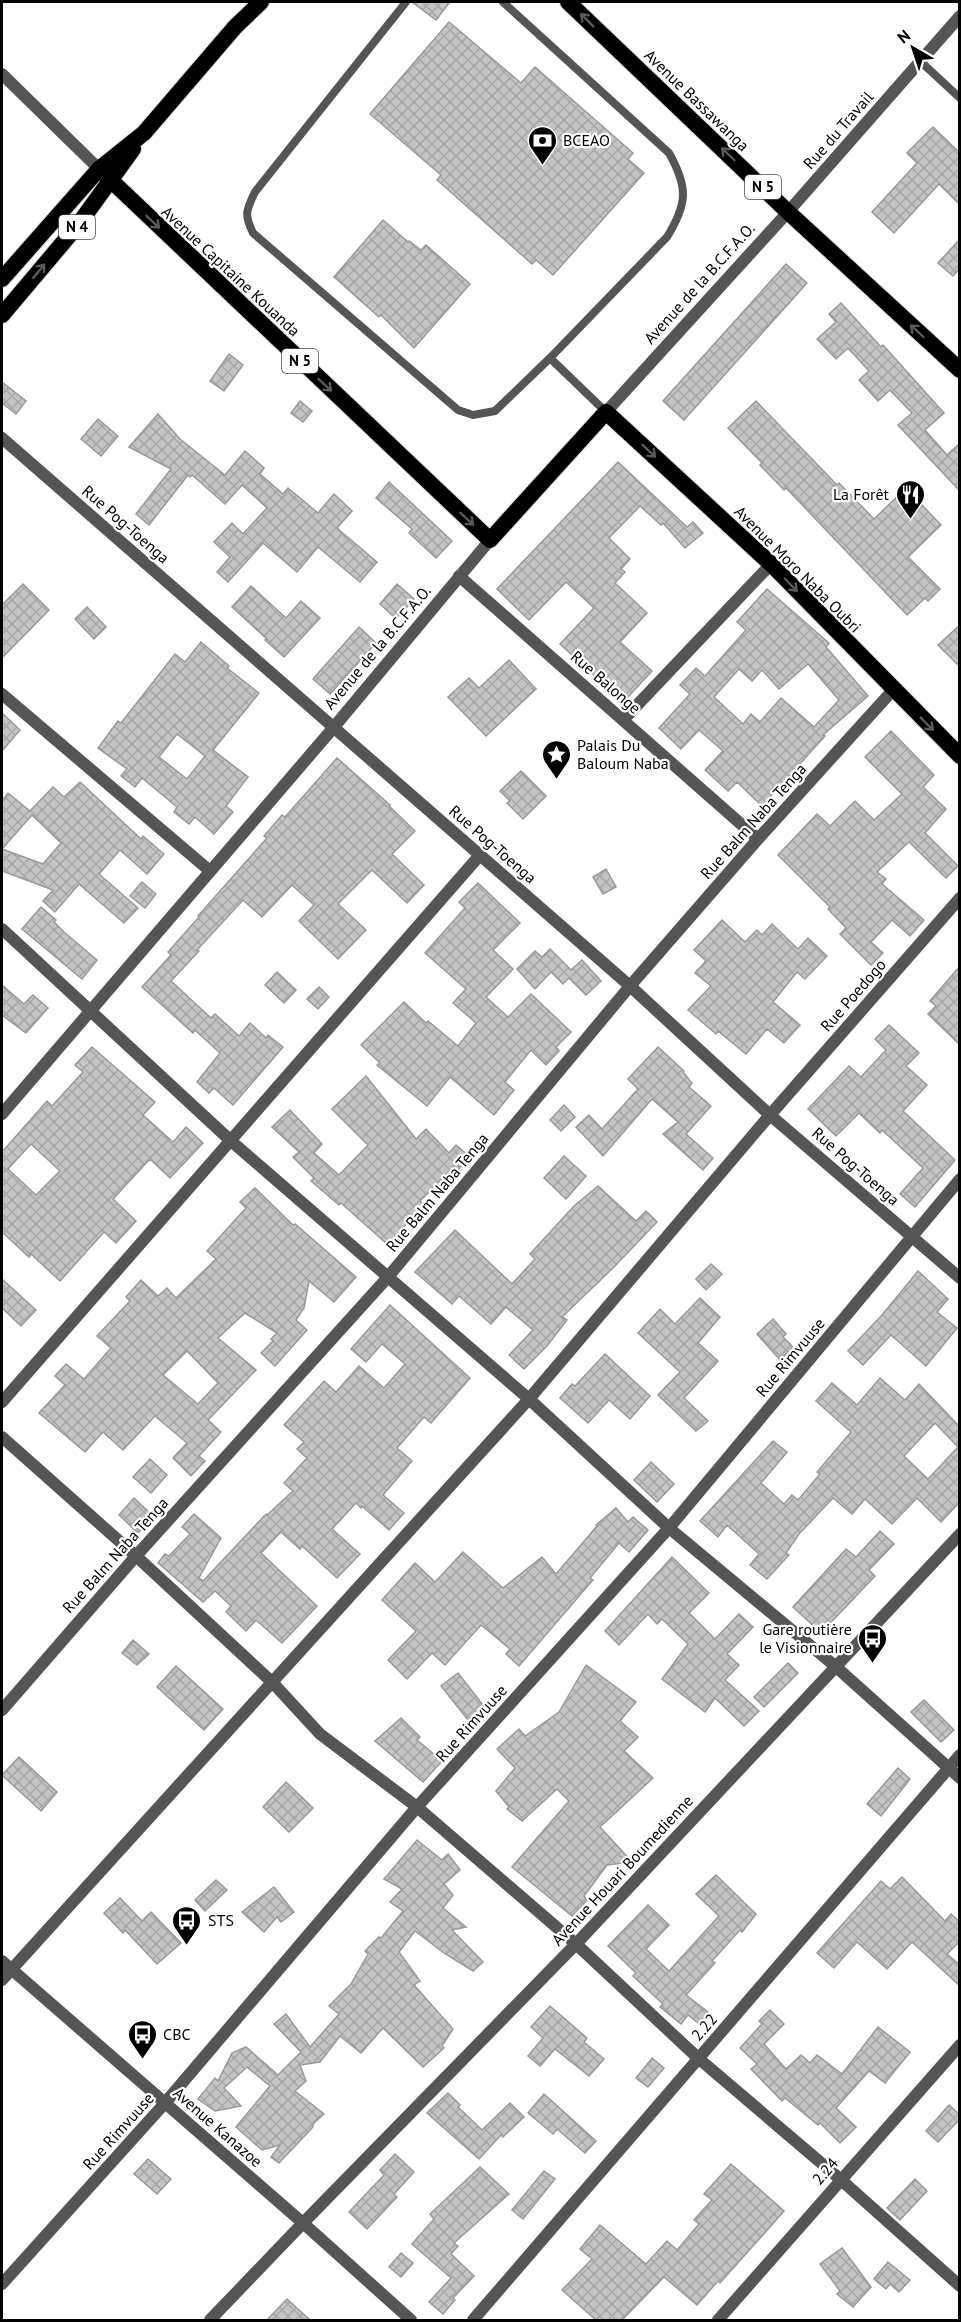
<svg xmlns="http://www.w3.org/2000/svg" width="961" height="2322" viewBox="0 0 961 2322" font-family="'PT Sans',sans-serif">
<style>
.building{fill:url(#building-cross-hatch);stroke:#999;stroke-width:1.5;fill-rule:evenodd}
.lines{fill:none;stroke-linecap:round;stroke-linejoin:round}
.trunk-casing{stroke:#dbdbdb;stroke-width:18}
.service{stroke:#555;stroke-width:8}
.minor{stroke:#555;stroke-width:12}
.tertiary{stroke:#555;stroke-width:12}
.trunk{stroke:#000;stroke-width:16}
.oneway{stroke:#595959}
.labels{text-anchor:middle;stroke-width:4.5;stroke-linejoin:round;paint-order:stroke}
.shield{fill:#fff;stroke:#4c4c4c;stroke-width:1.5}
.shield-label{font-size:15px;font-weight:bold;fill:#000}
.street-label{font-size:16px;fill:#000;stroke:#fff}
.poi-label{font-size:16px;fill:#000;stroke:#fff;text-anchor:start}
</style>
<defs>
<pattern id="building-cross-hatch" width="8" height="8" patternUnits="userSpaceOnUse" patternTransform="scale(1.5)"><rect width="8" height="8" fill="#c4c4c4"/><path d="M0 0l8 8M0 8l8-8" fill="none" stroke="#a7a7a7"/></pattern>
</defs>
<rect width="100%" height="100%" fill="#fff"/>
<g class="building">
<polygon points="412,2 450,2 436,20"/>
<polygon points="449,22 521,83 535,67 633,153 628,159 644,173 553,275 536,260 532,264 437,180 441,175 370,114"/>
<polygon points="933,127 960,153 960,205 939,184 894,233 872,212 917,163 907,153"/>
<polygon points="383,220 408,242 409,241 421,250 426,245 470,284 414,348 381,315 379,317 334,277"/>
<polygon points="960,239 960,268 953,276 938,263"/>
<polygon points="786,264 807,283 684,420 663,401"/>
<polygon points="841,303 881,347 883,345 944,413 925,430 947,455 960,443 960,491 898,425 912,413 890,390 878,401 859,380 869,371 848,348 836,359 817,339 836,322 829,314"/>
<polygon points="229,354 243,365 224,391 210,381"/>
<polygon points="2,382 26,401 16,414 2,403"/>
<polygon points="300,401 312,411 303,422 291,413"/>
<polygon points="756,401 837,485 839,483 874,519 906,488 941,525 908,557 940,589 928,601 925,598 907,615 786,488 784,490 760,465 762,463 728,428"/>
<polygon points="158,414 180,439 225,475 245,451 264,468 260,474 283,494 288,488 318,513 334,494 352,511 337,528 377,562 360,582 318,547 297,572 263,543 228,582 217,572 230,557 214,542 232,523 243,534 267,508 242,485 225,504 192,475 190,477 188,475 149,525 136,514 171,469 129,447"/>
<polygon points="98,419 118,436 101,456 81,439"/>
<polygon points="618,462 687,527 693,522 703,533 685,548 663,523 661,525 640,506 609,538 630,559 621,569 625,572 615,583 647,613 620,642 652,671 627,698 624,695 620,699 560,644 594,608 566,582 529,620 497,589"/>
<polygon points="389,482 452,541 436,558 409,533 412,529 376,498"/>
<polygon points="23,584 49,610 2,658 2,605"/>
<polygon points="397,584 414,599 396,619 380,604"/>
<polygon points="251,586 286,618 301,601 320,618 284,657 265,640 267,639 232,607"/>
<path d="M767,589L829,643L826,647L868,696L823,735L825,736L762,806L737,782L728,791L705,770L723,751L699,730L681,749L659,728L690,694L680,685L696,668L705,676L746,630L737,622ZM808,664L839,700L814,727L781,698L760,722L751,714L743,724L714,697L739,669L752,681L762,670L779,689Z"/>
<polygon points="87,607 106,627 94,639 75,619"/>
<polygon points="960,625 960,667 938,645"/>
<polygon points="359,627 376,643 330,694 313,679"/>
<path d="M201,642L229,666L227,668L259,693L213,750L248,777L226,806L233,812L214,834L195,817L189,824L174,812L177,807L142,778L135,787L121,776L127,769L98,748L118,721L121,723L175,654L185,662ZM177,734L205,756L187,779L159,757Z"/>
<polygon points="509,660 536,689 486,736 448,697 469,678 479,688"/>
<polygon points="2,713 20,730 2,751"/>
<polygon points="891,731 934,775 923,787 946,809 925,833 958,866 946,878 909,842 877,872 886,879 882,884 924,920 910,936 892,920 871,942 883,953 871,965 840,934 846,928 828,909 830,907 778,855 817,814 830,826 855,801 874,820 902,794 865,757"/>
<polygon points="337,758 390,805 389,806 415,831 392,854 424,885 407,903 372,870 338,904 366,930 338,959 299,921 314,905 292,885 262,917 243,900 197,950 199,951 171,981 211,1018 215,1014 239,1036 250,1023 266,1038 268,1035 283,1047 233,1105 214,1088 209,1093 197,1082 220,1053 195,1030 193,1033 142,987 171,955 168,952 199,917 198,916 267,838 264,836 282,815 285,817"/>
<polygon points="521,771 546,796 523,819 507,803 510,801 500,791"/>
<path d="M80,782L141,839L143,836L164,854L147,874L120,850L99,874L138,908L124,923L79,884L55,912L43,901L53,890L2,871V801L8,793L30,811L53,787L64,797ZM32,815L61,843L43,864L2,849Z"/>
<polygon points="606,869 616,887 603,894 593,877"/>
<polygon points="142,882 156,894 145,908 130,896"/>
<polygon points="478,883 520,923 493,950 513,969 486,997 508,1017 531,994 571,1032 556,1047 559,1051 546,1065 531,1050 505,1082 514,1090 494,1115 450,1077 427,1106 377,1065 380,1063 361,1045 404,1002 426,1023 428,1021 458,1046 476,1023 453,1003 466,989 425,953 465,908 459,902"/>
<polygon points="41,907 56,920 54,922 64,932 97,960 82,979 22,929"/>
<polygon points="722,920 745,942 757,930 762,935 772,924 798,949 808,938 827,956 805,979 797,972 773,1002 800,1025 784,1043 767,1029 746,1054 718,1031 716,1034 688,1010 711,986 695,973 706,961 694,950"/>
<polygon points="550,949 571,970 582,960 601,981 586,995 569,978 563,984 551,972 535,989 517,969 535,951 542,957"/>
<polygon points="960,966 960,1045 928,1014 936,1006 930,1001"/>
<polygon points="277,972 296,990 284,1003 265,985"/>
<polygon points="2,985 24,1004 33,995 48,1008 26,1033 2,1015"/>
<polygon points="319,987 329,997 318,1009 307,999"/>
<polygon points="889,1025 919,1053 906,1066 927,1085 903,1111 955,1160 915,1207 900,1194 923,1168 882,1130 880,1133 859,1113 836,1136 808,1109 849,1066 861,1077 886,1050 875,1039"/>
<path d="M92,1047L155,1102L143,1115L173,1142L186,1127L203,1143L170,1178L151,1160L148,1161L113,1199L136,1221L116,1243L104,1232L60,1281L31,1254L29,1257L2,1232V1152L47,1101L52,1106L83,1072L75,1065ZM31,1144L60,1171L36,1195L8,1169Z"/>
<polygon points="658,1047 684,1071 683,1072 692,1083 689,1087 711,1106 686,1134 713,1158 703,1170 663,1134 678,1122 652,1099 603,1156 576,1127 589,1115 602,1129 638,1089 628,1079"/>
<polygon points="366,1076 416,1139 426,1129 449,1153 456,1145 470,1157 451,1177 447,1174 420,1201 428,1208 415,1223 411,1219 388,1245 341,1203 339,1205 311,1181 314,1178 293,1157 299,1152 272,1127 290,1110 322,1144 314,1153 339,1175 368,1145 332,1109"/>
<polygon points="564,1105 575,1117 561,1131 550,1120"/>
<polygon points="564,1156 586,1176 566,1199 544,1178"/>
<polygon points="598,1186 636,1221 646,1211 657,1222 613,1268 562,1317 567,1320 547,1346 524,1369 509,1355 533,1330 506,1307 491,1324 459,1296 452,1304 415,1272 455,1230 512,1284 535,1259 530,1254 574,1206"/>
<path d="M255,1188L293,1225L295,1224L356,1277L334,1302L309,1281L304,1308L296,1320L307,1330L275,1366L261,1353L273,1341L271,1339L277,1333L245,1313L218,1338L256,1370L208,1420L221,1432L199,1456L205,1461L191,1476L173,1458L187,1443L155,1416L123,1450L103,1432L85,1452L39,1413L65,1385L55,1376L66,1364L84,1379L111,1348L97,1336L130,1301L126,1297L141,1280L158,1296L167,1288L176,1298L216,1259L207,1251L246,1208L240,1202ZM187,1351L218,1383L198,1404L163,1375Z"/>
<polygon points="711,1264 722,1274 706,1290 696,1279"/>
<polygon points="918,1271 948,1299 937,1312 957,1328 926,1366 891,1335 863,1365 848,1351 882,1315"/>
<polygon points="2,1279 36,1310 21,1326 2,1308"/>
<polygon points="700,1298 720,1317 698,1343 718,1361 684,1398 708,1421 696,1431 658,1395 680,1372 638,1333 660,1309 675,1324"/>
<polygon points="390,1305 470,1378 431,1423 424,1417 397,1448 412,1461 383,1495 404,1513 389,1530 362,1506 361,1508 356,1503 332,1529 360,1554 337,1578 302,1546 300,1549 281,1532 261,1553 317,1606 282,1643 256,1620 246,1631 226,1612 231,1606 215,1591 203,1602 158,1563 165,1554 169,1556 190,1534 182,1527 194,1514 221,1538 199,1578 203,1581 266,1514 267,1515 293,1491 284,1483 307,1458 297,1449 304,1442 284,1425 324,1381 336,1392 359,1366 384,1388 405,1364 382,1344 366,1362 351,1349"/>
<polygon points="773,1319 786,1334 783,1337 793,1347 780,1360 757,1334"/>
<polygon points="605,1354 650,1396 630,1419 609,1400 588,1423 560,1398 572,1384 575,1386"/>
<path d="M880,1378L905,1400L919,1384L960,1427V1502L941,1522L917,1498L892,1524L865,1499L852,1514L833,1498L799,1534L786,1553L789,1555L767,1579L750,1565L759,1554L727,1525L718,1537L700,1521L773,1441L787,1452L761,1483L784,1504L792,1495L798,1500L820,1474L817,1472L851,1432L816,1401L832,1383L857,1405ZM935,1423L958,1447L928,1479L904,1456Z"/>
<polygon points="150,1459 167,1475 151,1493 133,1477"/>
<polygon points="651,1462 674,1484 657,1502 634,1480"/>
<polygon points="134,1498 154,1517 138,1533 119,1515"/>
<polygon points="616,1508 628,1522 633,1517 648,1530 629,1552 619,1543 590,1578 593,1580 519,1666 506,1654 510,1649 481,1625 445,1665 432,1653 407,1679 388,1660 416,1631 382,1600 415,1563 435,1582 463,1552 503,1588 542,1557 556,1574 597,1526 596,1525"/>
<polygon points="880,1531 894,1544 869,1570 875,1576 821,1633 793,1607 846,1549 856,1557"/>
<polygon points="672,1557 709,1593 689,1613 715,1639 739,1614 753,1627 727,1654 739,1665 725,1680 759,1711 744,1726 715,1698 705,1712 662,1679 688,1644 662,1619 657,1624 648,1614 619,1645 605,1631"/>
<polygon points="133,1640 149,1654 137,1665 122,1653"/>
<polygon points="788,1663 798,1673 764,1707 754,1697"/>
<polygon points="586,1665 636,1702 620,1721 638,1737 624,1751 653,1778 600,1827 632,1862 607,1865 584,1896 587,1900 572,1916 512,1867 569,1801 557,1789 522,1821 507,1809 509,1807 496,1791 515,1768 497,1749 519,1729 525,1736 559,1712"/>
<polygon points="176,1666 223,1709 204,1730 157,1687"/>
<polygon points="458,1673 486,1709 472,1725 441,1686"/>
<polygon points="924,1700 954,1730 941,1742 911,1712"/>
<polygon points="401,1718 420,1737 417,1740 442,1761 423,1782 375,1741"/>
<polygon points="19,1757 57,1792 41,1811 2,1775"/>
<polygon points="898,1768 910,1779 881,1816 867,1804"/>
<polygon points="286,1782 313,1808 289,1832 263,1807"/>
<polygon points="417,1840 442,1860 448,1854 460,1870 444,1884 453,1895 443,1908 466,1927 452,1930 483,1962 473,1971 444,1953 415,1931 399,1952 420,1981 414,1985 453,2029 442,2046 444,2048 423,2067 383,2028 361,2053 340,2036 320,2062 300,2065 306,2081 295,2091 324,2114 314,2123 312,2128 279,2163 271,2157 280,2145 262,2150 236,2127 270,2086 247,2067 224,2088 241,2106 215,2111 198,2099 215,2078 218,2081 232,2053 246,2047 278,2075 301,2052 274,2024 286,2014 310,2047 339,2014 329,2006 351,1984 368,1954 365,1951 379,1937 381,1938 403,1911 390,1902 402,1889 384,1879"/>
<polygon points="716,1875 756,1914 742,1932 740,1930 712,1961 715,1963 686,1995 708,2012 699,2024 688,2015 681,2024 660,2007 663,2004 633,1976 636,1973 608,1946 648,1905 669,1925 646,1949 669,1971 719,1916 696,1894"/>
<polygon points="902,1877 945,1921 951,1914 960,1922 960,1941 947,1954 960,1965 960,1986 912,1942 887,1969 857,1942 834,1968 817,1953 881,1881 890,1889"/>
<polygon points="216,1880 227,1890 205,1911 195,1900"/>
<polygon points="274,1887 294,1912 281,1922 277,1917 264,1932 242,1912"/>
<polygon points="120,1898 142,1921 151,1912 181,1943 157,1964 125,1930 123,1933 104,1913"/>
<polygon points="550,2006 587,2038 584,2042 604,2059 589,2076 555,2049 540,2066 528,2056 543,2038 531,2027"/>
<polygon points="770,2010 784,2024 764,2044 786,2069 801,2055 810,2063 817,2055 842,2074 878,2027 910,2052 885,2083 869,2071 836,2108 856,2127 840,2143 820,2123 818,2125 785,2098 782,2101 751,2069 757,2064 740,2048 762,2024 759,2021"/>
<polygon points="652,2058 664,2068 648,2087 636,2078"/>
<polygon points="448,2093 460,2105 458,2107 482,2130 510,2103 524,2117 503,2137 501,2135 479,2159 427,2113"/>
<polygon points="544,2094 596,2141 585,2153 557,2129 553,2134 528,2113"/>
<polygon points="949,2105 960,2115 960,2119 938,2142 926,2131"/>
<polygon points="395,2154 414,2172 394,2194 397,2197 367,2229 349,2212 384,2175 380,2170"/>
<polygon points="148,2159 171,2179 157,2194 134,2174"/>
<polygon points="731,2164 784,2211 720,2283 718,2281 697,2305 664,2277 622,2320 596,2320 562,2290 592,2259 580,2249 600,2225 646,2264 667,2241 677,2250 699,2224 694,2220 712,2200 704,2194"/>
<polygon points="480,2167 509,2194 454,2243 458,2246 451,2254 474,2276 453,2298 455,2300 443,2314 429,2302 451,2278 412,2244 434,2219 430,2214"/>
<polygon points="544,2171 555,2179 523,2219 512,2210"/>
<polygon points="915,2179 927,2191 900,2220 887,2208"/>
<polygon points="842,2248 871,2287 853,2307 837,2294 840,2291 820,2264"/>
<polygon points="401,2253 413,2263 401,2277 389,2267"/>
<polygon points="888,2262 910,2280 899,2292 890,2284 886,2289 874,2279"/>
<polygon points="287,2299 310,2320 267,2320"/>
</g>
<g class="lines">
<defs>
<g id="trunk">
<polyline points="568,2 788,212 960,370"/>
<polyline points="99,169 490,540 606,412 771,564 960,756"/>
<polyline points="2,279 99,169 144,133 235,27 261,2"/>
<polyline points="2,315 78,225 133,149"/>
</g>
</defs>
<use href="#trunk" class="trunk-casing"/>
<g class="service">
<path d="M406,2L255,192C246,210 244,215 253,233L458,410L473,415L495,411L550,358L667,237C688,203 688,187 669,153L503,2"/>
<polyline points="920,61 960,98"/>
<polyline points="550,358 606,412"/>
</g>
<g class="minor">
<polyline points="606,412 788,212 960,16"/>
<polyline points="2,438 630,986 770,1115 960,1278"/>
<polyline points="459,576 758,839"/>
<polyline points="2,694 210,871"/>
<polyline points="624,719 771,564"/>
<polyline points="2,929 231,1141 529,1399 669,1528 835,1666 960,1778"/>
<polyline points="2,1114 334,727 490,540"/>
<polyline points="2,1402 480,855"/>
<polyline points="2,1437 136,1556 273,1683 320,1734 417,1807 576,1944 698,2058 840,2179 960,2286"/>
<polyline points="2,1710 136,1556 388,1277 630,986 758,839 893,690"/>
<polyline points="2,1980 529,1399 770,1115 960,898"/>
<polyline points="2,2284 165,2103 417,1807 669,1528 960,1179"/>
<polyline points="210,2320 303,2223"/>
<polyline points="473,2320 960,1755"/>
<polyline points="718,2320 960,2045"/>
</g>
<g class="tertiary">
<polyline points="2,74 99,169"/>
<polyline points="2,1961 303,2223 411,2320"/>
<polyline points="303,2223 576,1944 960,1534"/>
</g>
<use href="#trunk" class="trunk"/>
</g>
<defs><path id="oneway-shaft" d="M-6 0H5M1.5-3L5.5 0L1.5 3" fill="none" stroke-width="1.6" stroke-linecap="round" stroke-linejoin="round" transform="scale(1.5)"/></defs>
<g class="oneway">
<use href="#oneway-shaft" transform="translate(587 20) rotate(-135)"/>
<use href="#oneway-shaft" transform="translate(728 154) rotate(-136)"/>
<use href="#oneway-shaft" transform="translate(153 222) rotate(43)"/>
<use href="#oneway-shaft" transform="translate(39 271) rotate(-50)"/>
<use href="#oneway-shaft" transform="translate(917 331) rotate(-137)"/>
<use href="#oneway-shaft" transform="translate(325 385) rotate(43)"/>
<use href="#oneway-shaft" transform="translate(649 451) rotate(43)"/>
<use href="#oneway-shaft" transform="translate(467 519) rotate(43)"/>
<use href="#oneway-shaft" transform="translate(791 585) rotate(46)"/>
<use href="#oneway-shaft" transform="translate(927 724) rotate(45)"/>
</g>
<defs>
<symbol id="bank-pin" viewBox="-11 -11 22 30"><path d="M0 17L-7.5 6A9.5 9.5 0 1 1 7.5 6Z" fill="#000" stroke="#fff"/><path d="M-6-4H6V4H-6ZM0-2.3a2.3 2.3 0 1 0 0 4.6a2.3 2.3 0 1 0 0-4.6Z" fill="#fff"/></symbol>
<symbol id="restaurant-pin" viewBox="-11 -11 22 30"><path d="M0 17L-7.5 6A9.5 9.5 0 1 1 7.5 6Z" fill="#000" stroke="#fff"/><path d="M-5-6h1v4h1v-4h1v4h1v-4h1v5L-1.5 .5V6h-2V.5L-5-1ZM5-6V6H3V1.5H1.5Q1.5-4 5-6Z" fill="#fff"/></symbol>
<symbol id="sight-pin" viewBox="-11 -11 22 30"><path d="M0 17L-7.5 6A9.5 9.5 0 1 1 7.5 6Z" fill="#000" stroke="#fff"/><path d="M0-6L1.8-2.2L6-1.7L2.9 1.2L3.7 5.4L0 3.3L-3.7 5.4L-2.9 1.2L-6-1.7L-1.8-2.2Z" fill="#fff"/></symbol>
<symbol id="bus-pin" viewBox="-11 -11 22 30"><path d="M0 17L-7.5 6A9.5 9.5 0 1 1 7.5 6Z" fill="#000" stroke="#fff"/><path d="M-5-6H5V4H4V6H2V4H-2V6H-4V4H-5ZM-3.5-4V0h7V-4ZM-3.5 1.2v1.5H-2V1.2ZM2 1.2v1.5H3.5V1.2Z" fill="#fff"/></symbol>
</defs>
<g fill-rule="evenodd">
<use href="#bank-pin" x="526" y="124" width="33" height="45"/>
<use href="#restaurant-pin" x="894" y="478" width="33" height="45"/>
<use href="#sight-pin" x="540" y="738" width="33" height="45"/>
<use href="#bus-pin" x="856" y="1622" width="33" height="45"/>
<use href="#bus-pin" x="170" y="1904" width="33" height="45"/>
<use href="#bus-pin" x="126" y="2018" width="33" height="45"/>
</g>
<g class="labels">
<g class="shield">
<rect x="745" y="175" width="36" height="24" rx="4.5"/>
<rect x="59" y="215" width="36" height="24" rx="4.5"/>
<rect x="282" y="349" width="36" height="24" rx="4.5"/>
</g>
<g class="shield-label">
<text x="763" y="192">N 5</text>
<text x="77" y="232">N 4</text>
<text x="300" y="366">N 5</text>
</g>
<g class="street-label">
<text transform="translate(697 100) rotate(44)" y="6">Avenue Bassawanga</text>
<text transform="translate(838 130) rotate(-49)" y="6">Rue du Travail</text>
<text transform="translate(231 271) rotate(43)" y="6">Avenue Capitaine Kouanda</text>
<text transform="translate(699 283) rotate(-48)" y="6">Avenue de la B.C.F.A.O.</text>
<text transform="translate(126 524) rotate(41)" y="6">Rue Pog-Toenga</text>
<text transform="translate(798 569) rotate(45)" y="6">Avenue Moro Naba Oubri</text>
<text transform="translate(377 647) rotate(-50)" y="6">Avenue de la B.C.F.A.O.</text>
<text transform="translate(606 682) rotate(41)" y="6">Rue Balonge</text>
<text transform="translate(753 821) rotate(-48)" y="6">Rue Balm Naba Tenga</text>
<text transform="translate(493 844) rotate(41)" y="6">Rue Pog-Toenga</text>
<text transform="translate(853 995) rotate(-49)" y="6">Rue Poedogo</text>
<text transform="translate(856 1166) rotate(41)" y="6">Rue Pog-Toenga</text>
<text transform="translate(437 1192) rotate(-50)" y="6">Rue Balm Naba Tenga</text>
<text transform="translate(790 1357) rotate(-50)" y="6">Rue Rimvuuse</text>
<text transform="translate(115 1555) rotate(-48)" y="6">Rue Balm Naba Tenga</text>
<text transform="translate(471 1723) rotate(-48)" y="6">Rue Rimvuuse</text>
<text transform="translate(622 1870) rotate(-47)" y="6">Avenue Houari Boumedienne</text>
<text transform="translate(704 2027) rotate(-49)" y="6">2.22</text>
<text transform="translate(218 2127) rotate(41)" y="6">Avenue Kanazoe</text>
<text transform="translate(118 2131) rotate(-48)" y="6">Rue Rimvuuse</text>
<text transform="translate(825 2171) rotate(-49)" y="6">2.24</text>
</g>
<g class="poi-label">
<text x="563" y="146">BCEAO</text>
<text x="889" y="500" text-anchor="end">La Forêt</text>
<text x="577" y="751">Palais Du<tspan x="577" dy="18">Baloum Naba</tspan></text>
<text x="852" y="1635" text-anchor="end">Gare routière<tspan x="852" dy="18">le Visionnaire</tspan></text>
<text x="208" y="1926">STS</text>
<text x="163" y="2040">CBC</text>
</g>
</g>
<rect width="961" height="2322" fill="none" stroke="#000000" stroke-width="6"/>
<g transform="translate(913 48) rotate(321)" stroke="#ffffff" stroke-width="4.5" paint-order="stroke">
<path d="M0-4.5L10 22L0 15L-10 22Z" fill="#000000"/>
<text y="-9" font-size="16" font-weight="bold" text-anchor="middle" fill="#000000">N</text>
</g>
</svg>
